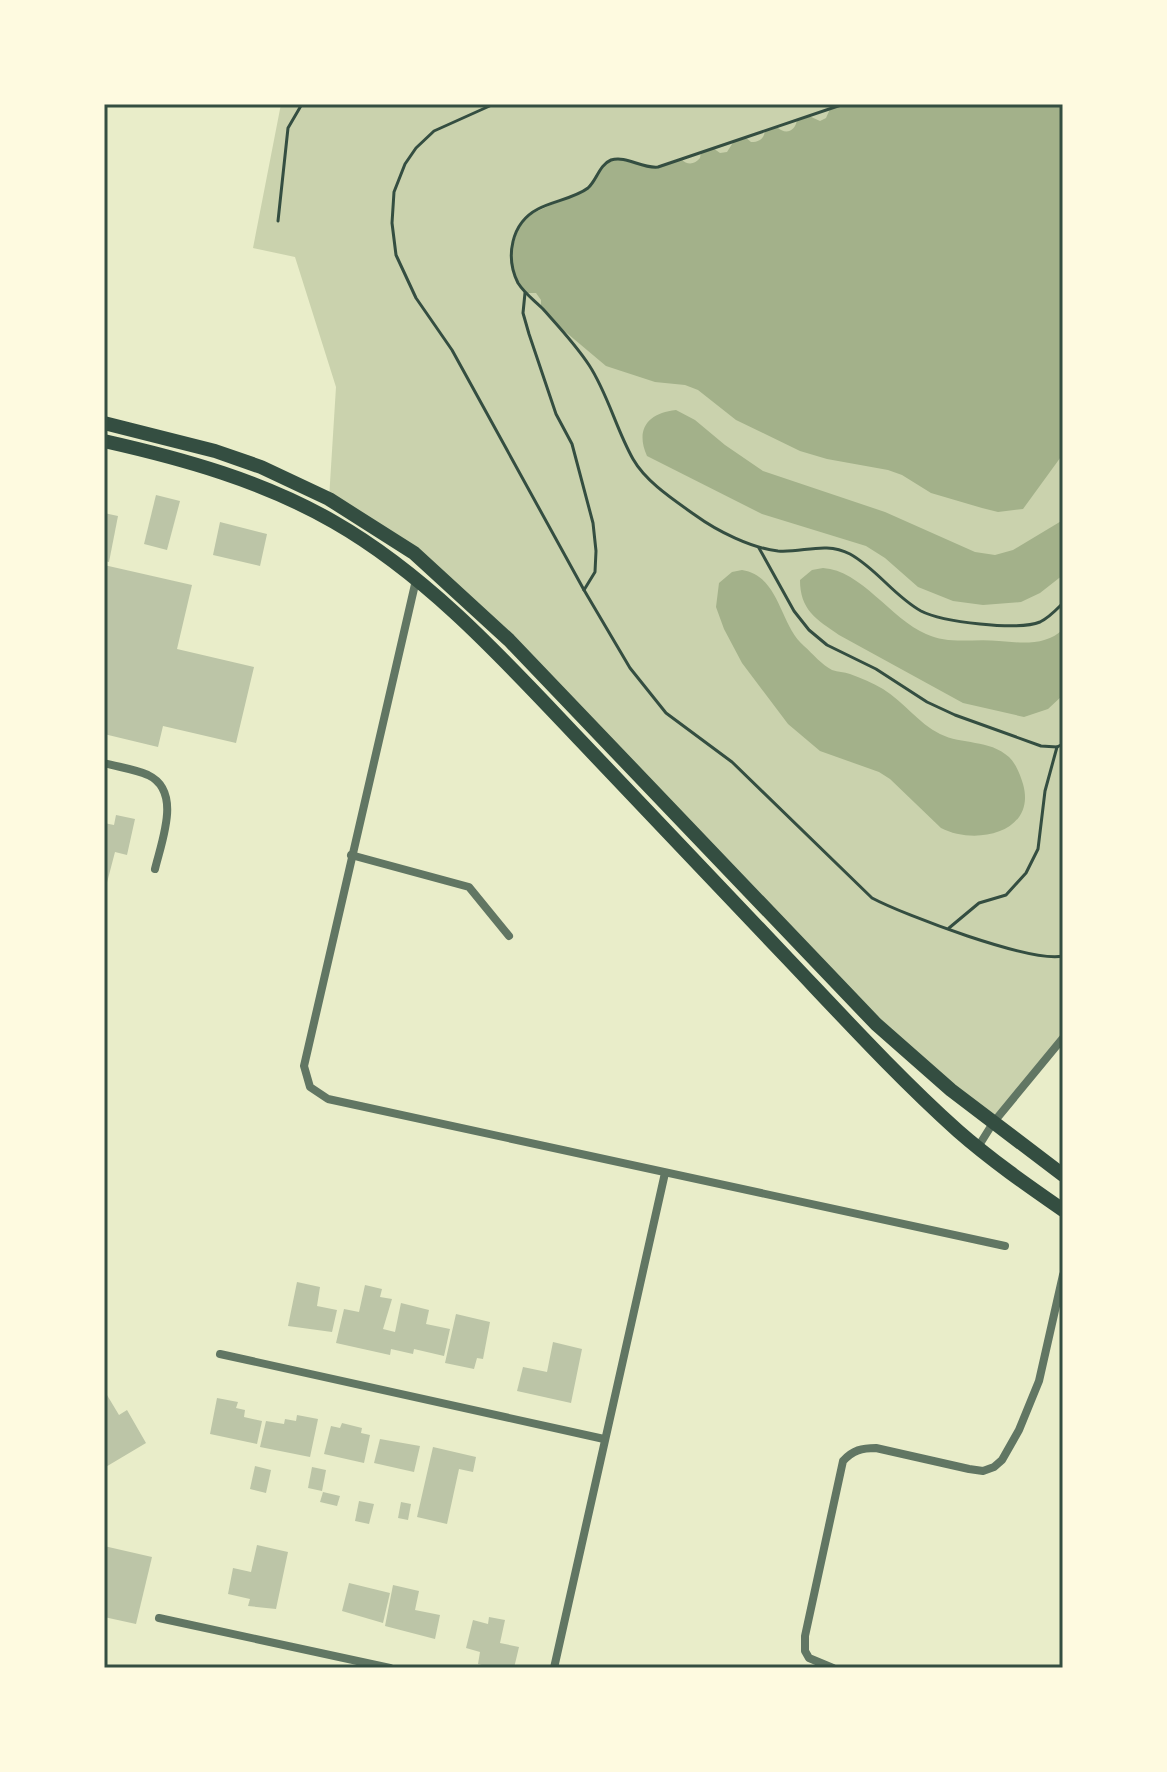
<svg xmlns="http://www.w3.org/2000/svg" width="1167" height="1772" viewBox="0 0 1167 1772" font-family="'Source Sans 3',sans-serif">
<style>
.green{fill:#cad2ad}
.water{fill:#a3b18a}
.building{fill:#bcc5a7}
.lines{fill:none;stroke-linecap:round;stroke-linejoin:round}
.path{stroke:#344e41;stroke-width:3}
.minor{stroke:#617663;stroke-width:8}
.primary{stroke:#344e41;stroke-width:14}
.neatline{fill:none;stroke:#344e41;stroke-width:3}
</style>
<rect width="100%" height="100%" fill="#e9edc9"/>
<polygon class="green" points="281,104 1063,104 1063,1038 993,1123 951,1090 465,598 329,499 336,387 295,257 253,248"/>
<g class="water">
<path d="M844,104H1063V454L1023,509L998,512L982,508L931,493L902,475L888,470L827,459L800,451L736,420L698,390L685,385L655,382L606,366L562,329L541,307V300L536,293H525L513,272L511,252L518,229L529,215L586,189L605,163L617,159L653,168L681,159C688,166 695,164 700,158L701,152L713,148L720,153L727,152L734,141L745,137L751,142C760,142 764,138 765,131L777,127C785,135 795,132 797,120L809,116L820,121L826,118L830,109Z"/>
<path d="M676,410L695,420L725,445L763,471L885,512L975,552L995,555L1013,550L1063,520V575L1040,593L1021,602L983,605L953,601L918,587L885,558L866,546L762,514L647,456C635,429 648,413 676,410Z"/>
<path d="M823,568C861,570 891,619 926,634C949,645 974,638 999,641C1021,643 1047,646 1063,629V695L1048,709L1024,717L963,703L839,635C816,619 800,610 800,580L812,570Z"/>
<path d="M742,570C780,576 779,624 804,646C813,654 822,665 832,670C838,672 844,672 850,674C861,678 873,683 883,689C904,702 918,723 940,734C962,745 989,739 1009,757C1016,764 1020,774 1023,784C1037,833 975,846 941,828L890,779L879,772L820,751L788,724L742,663L724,629L716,607L719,583L732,572Z"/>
</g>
<g class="building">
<polygon points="156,495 180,501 167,550 144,544"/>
<polygon points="104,513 118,516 109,562 104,561"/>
<polygon points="220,522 267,534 260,566 213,555"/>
<polygon points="104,565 192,585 177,649 254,667 236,743 163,726 158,747 104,734"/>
<polygon points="116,815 135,819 127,855 115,852 104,894 104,823 114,825"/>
<polygon points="297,1282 320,1287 317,1306 337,1310 332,1332 288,1326"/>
<polygon points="365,1285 382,1289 380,1297 392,1299 383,1329 395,1332 401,1303 429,1310 426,1324 450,1329 444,1356 414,1349 413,1354 391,1349 390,1355 336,1343 344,1309 359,1312"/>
<polygon points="456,1314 490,1322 483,1359 477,1358 474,1369 445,1363"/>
<polygon points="553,1342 582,1349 571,1403 517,1391 523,1367 547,1372"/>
<polygon points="104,1390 119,1415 127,1410 146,1443 104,1468"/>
<polygon points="217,1398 238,1402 236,1408 245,1410 244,1417 262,1421 257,1444 210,1434"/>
<polygon points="297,1415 318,1419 310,1457 260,1447 266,1421 284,1424 285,1419 296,1421"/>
<polygon points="342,1423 362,1428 361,1433 370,1435 364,1463 324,1454 331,1426 340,1428"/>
<polygon points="380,1439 420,1446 414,1472 374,1463"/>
<polygon points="433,1447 476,1457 473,1472 459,1469 447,1524 417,1517"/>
<polygon points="255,1466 271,1470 266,1493 250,1489"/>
<polygon points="312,1467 326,1470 322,1491 308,1488"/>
<polygon points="323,1492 340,1496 337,1506 320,1502"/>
<polygon points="359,1501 374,1504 369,1524 355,1521"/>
<polygon points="401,1502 411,1504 408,1520 398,1518"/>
<polygon points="257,1545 288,1552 276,1609 248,1606 250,1599 228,1594 233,1568 251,1572"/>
<polygon points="104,1546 152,1557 136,1624 104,1617"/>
<polygon points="349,1583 390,1593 383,1623 342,1611"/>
<polygon points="393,1585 419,1591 415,1610 440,1615 435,1639 385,1626"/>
<polygon points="489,1617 505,1620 500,1643 519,1647 514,1668 493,1668 478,1664 480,1652 466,1648 473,1620 488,1624"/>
</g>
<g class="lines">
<g class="path">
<path d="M494,104L434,131L416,148L405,164L394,192L392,223L396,255L416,298L452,350L584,590L630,668L666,713L732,762L872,898C904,915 1031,963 1063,956"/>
<path d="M844,104L658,167C642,169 626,155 611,160C599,165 597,180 588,188C575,198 553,201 538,209C511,223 505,257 518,283C525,294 534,300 543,309C559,327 576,345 589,365C608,394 616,429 633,459C646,482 674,500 695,515C717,531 751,548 778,551C803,553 825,541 850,554C877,569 894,596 921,611C942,622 1018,631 1040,622C1050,617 1056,610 1063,603"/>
<polyline points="278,221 288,128 302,104"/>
<polyline points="525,293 523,313 529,334 556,414 572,444 593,523 596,551 595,572 584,590"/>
<polyline points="759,548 794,611 809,630 827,645 876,669 927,702 955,715 1041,746 1057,747 1063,744"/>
<polyline points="949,928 979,903 1006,895 1026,873 1038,849 1045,791 1057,747"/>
</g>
<g class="minor">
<polyline points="416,580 304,1066 310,1087 328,1099 1005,1246"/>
<path d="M104,763C118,767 134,769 148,775C182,791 162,840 155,869"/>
<polyline points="351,855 469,887 509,936"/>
<polyline points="978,1147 993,1123 1063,1038"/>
<polyline points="220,1354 604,1439"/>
<polyline points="159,1618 390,1668"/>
<polyline points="554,1668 665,1173"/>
<path d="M833,1668L809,1658L805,1651V1636L843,1461C853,1450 862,1448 876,1448L969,1469L983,1471L994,1467L1002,1460L1019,1430L1039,1381L1063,1275"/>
</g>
<g class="primary">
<polyline points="104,423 215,451 261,467 329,499 414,553 509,640 876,1024 951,1090 1063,1175"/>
<path d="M104,441C184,459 263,481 334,522C430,577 507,663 582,742C652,815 721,888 790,961C845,1019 899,1078 958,1131C991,1160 1027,1185 1063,1210"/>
</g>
</g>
<rect width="1167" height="1772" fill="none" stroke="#fefae0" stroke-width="212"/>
<rect x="106" y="106" width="955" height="1560" class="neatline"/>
</svg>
